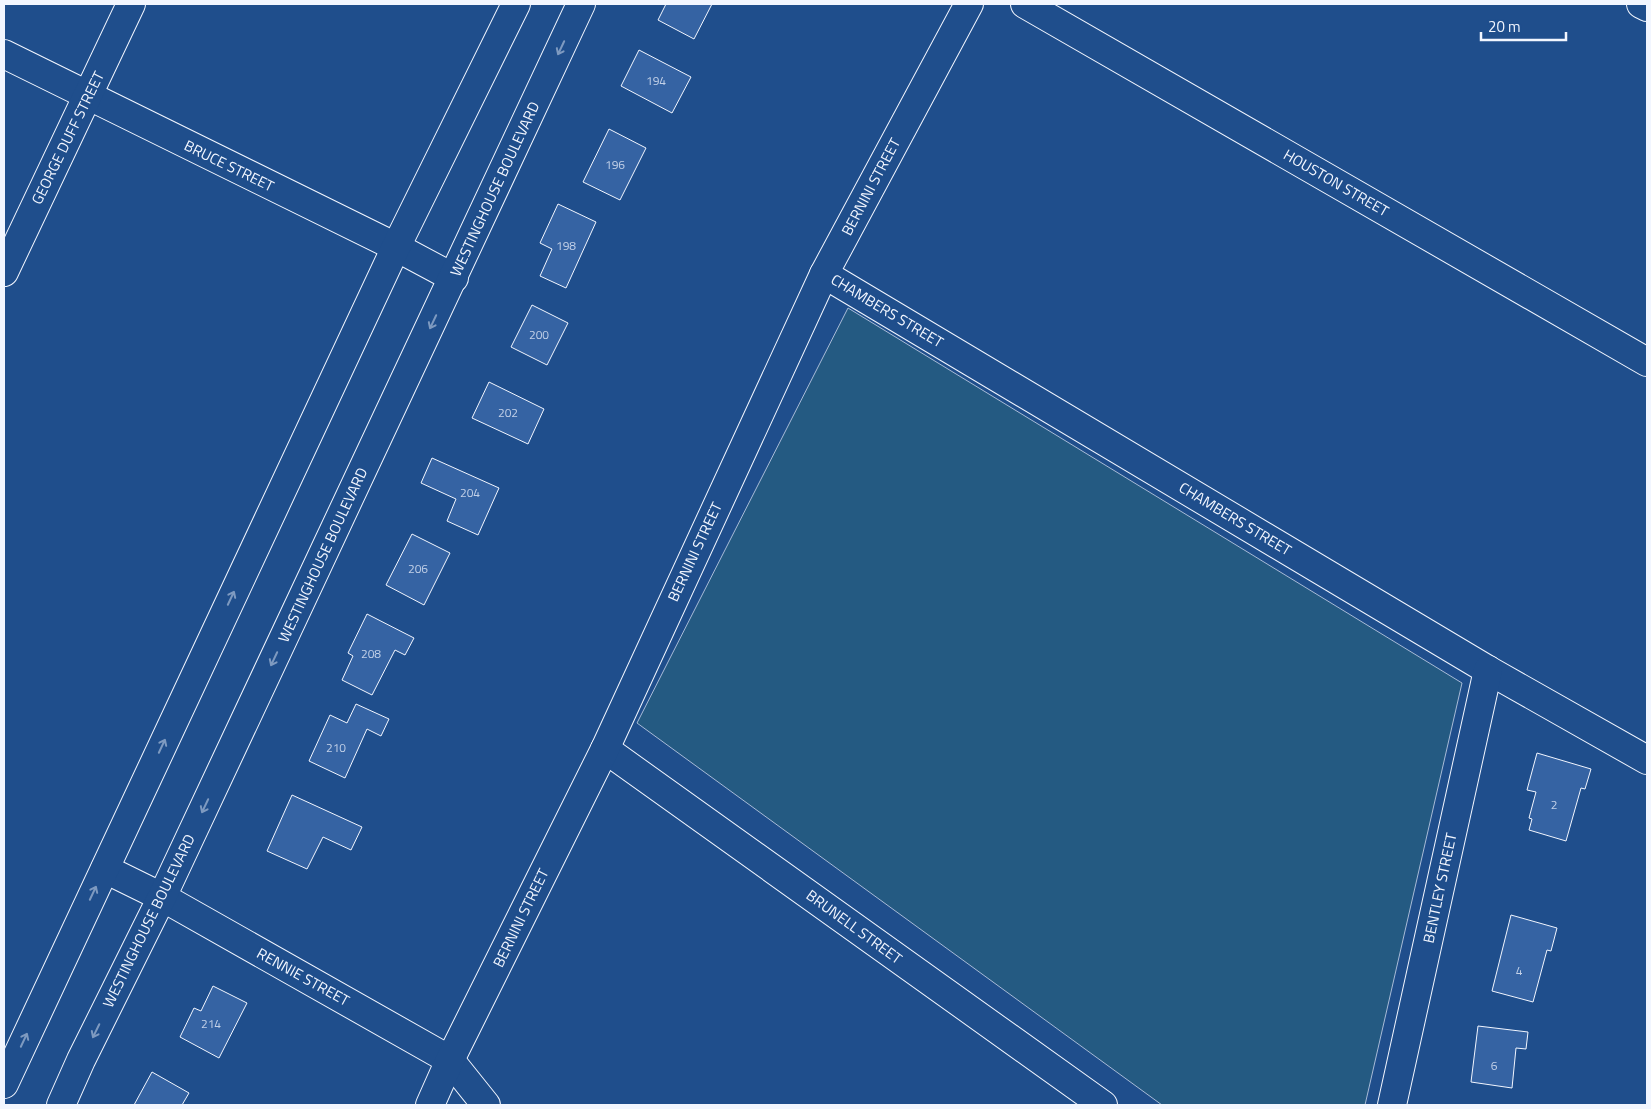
<svg xmlns="http://www.w3.org/2000/svg" width="1651" height="1109" viewBox="0 0 1651 1109" font-family="'Titillium Web',sans-serif">
<style>
.green{fill:#245a82;stroke:#a8bbd7}
.building{fill:#3563a3;stroke:#f2f6ff}
.lines{fill:none;stroke-linecap:round;stroke-linejoin:round}
.minor-casing{stroke:#f2f6ff;stroke-width:30}
.minor{stroke:#1f4e8c;stroke-width:28}
.oneway{stroke:#7e9ac0}
.labels{text-anchor:middle;stroke-width:4;stroke-linejoin:round;paint-order:stroke}
.number-label{font-size:12px;fill:#c3d1e8}
.street-label{font-size:15px;fill:#f2f6ff;stroke:#1f4e8c}
</style>
<rect width="100%" height="100%" fill="#1f4e8c"/>
<polygon class="green" points="848,308 1462,683 1365,1105 1162,1105 637,723"/>
<g class="building">
<polygon points="666,4 712,4 694,39 658,20"/>
<polygon points="639,50 691,77 672,113 621,86"/>
<polygon points="609,129 646,148 620,200 583,182"/>
<polygon points="558,204 596,222 566,288 540,276 552,249 540,243"/>
<polygon points="532,305 568,323 547,365 511,347"/>
<polygon points="489,382 544,409 528,444 472,418"/>
<polygon points="432,458 499,488 478,535 447,521 456,499 421,483"/>
<polygon points="412,534 450,553 424,605 386,585"/>
<polygon points="367,614 414,638 405,655 395,650 372,695 342,680 353,656 348,653"/>
<polygon points="356,704 389,719 381,736 367,729 345,778 309,761 330,715 347,723"/>
<polygon points="1537,753 1591,769 1585,789 1581,788 1566,841 1529,830 1532,819 1529,818 1536,792 1527,790"/>
<polygon points="292,795 362,827 351,850 323,837 307,869 267,851"/>
<polygon points="1511,915 1557,928 1551,951 1547,950 1533,1002 1492,991"/>
<polygon points="213,986 247,1003 219,1058 180,1037 194,1008 201,1011"/>
<polygon points="1478,1026 1528,1032 1526,1049 1516,1048 1512,1088 1471,1082"/>
<polygon points="152,1072 189,1093 182,1105 134,1105"/>
</g>
<g class="lines">
<defs>
<g id="minor">
<polyline points="1025,4 1647,362"/>
<polyline points="1641,4 1647,7"/>
<polyline points="4,54 396,247 454,278"/>
<polyline points="4,272 131,4"/>
<polyline points="824,274 1488,670 1647,760"/>
<polyline points="605,749 1103,1105"/>
<polyline points="105,869 162,897 450,1060 486,1105"/>
<polyline points="4,1084 396,247 516,4"/>
<polyline points="61,1105 81,1060 162,897 581,4"/>
<polyline points="430,1105 450,1060 605,749 824,274 969,4"/>
<polyline points="1392,1105 1488,670"/>
</g>
</defs>
<use href="#minor" class="minor-casing"/>
<use href="#minor" class="minor"/>
</g>
<defs><path id="oneway-shaft" d="M-6 0H5M1.5-3L5.5 0L1.5 3" fill="none" stroke-width="1.6" stroke-linecap="round" stroke-linejoin="round" transform="scale(1.25)"/></defs>
<g class="oneway">
<use href="#oneway-shaft" transform="translate(561 48) rotate(115)"/>
<use href="#oneway-shaft" transform="translate(433 322) rotate(115)"/>
<use href="#oneway-shaft" transform="translate(231 598) rotate(-65)"/>
<use href="#oneway-shaft" transform="translate(274 659) rotate(115)"/>
<use href="#oneway-shaft" transform="translate(162 746) rotate(-65)"/>
<use href="#oneway-shaft" transform="translate(205 806) rotate(115)"/>
<use href="#oneway-shaft" transform="translate(93 893) rotate(-65)"/>
<use href="#oneway-shaft" transform="translate(96 1031) rotate(116)"/>
<use href="#oneway-shaft" transform="translate(24 1040) rotate(-65)"/>
</g>
<g class="labels">
<g class="number-label">
<text x="656" y="85">194</text>
<text x="615" y="169">196</text>
<text x="566" y="250">198</text>
<text x="539" y="339">200</text>
<text x="508" y="417">202</text>
<text x="470" y="497">204</text>
<text x="418" y="573">206</text>
<text x="371" y="658">208</text>
<text x="336" y="752">210</text>
<text x="1554" y="809">2</text>
<text x="1519" y="975">4</text>
<text x="211" y="1028">214</text>
<text x="1494" y="1070">6</text>
</g>
<g class="street-label">
<text transform="translate(68 138) rotate(-64)" y="5">GEORGE DUFF STREET</text>
<text transform="translate(229 166) rotate(26)" y="5">BRUCE STREET</text>
<text transform="translate(1336 183) rotate(30)" y="5">HOUSTON STREET</text>
<text transform="translate(871 187) rotate(-62)" y="5">BERNINI STREET</text>
<text transform="translate(495 189) rotate(-65)" y="5">WESTINGHOUSE BOULEVARD</text>
<text transform="translate(887 311) rotate(31)" y="5">CHAMBERS STREET</text>
<text transform="translate(1235 519) rotate(31)" y="5">CHAMBERS STREET</text>
<text transform="translate(695 552) rotate(-65)" y="5">BERNINI STREET</text>
<text transform="translate(323 555) rotate(-65)" y="5">WESTINGHOUSE BOULEVARD</text>
<text transform="translate(1440 888) rotate(-78)" y="5">BENTLEY STREET</text>
<text transform="translate(521 918) rotate(-64)" y="5">BERNINI STREET</text>
<text transform="translate(149 921) rotate(-64)" y="5">WESTINGHOUSE BOULEVARD</text>
<text transform="translate(854 927) rotate(36)" y="5">BRUNELL STREET</text>
<text transform="translate(303 977) rotate(29)" y="5">RENNIE STREET</text>
</g>
</g>
<rect width="1651" height="1109" fill="none" stroke="#f2f6ff" stroke-width="10"/>
<path d="M1481 32v8h85v-8" fill="none" stroke="#f2f6ff" stroke-width="2.5"/>
<text x="1488" y="32" font-size="15" fill="#f2f6ff" stroke="#1f4e8c" stroke-width="4" paint-order="stroke">20 m</text>
</svg>
